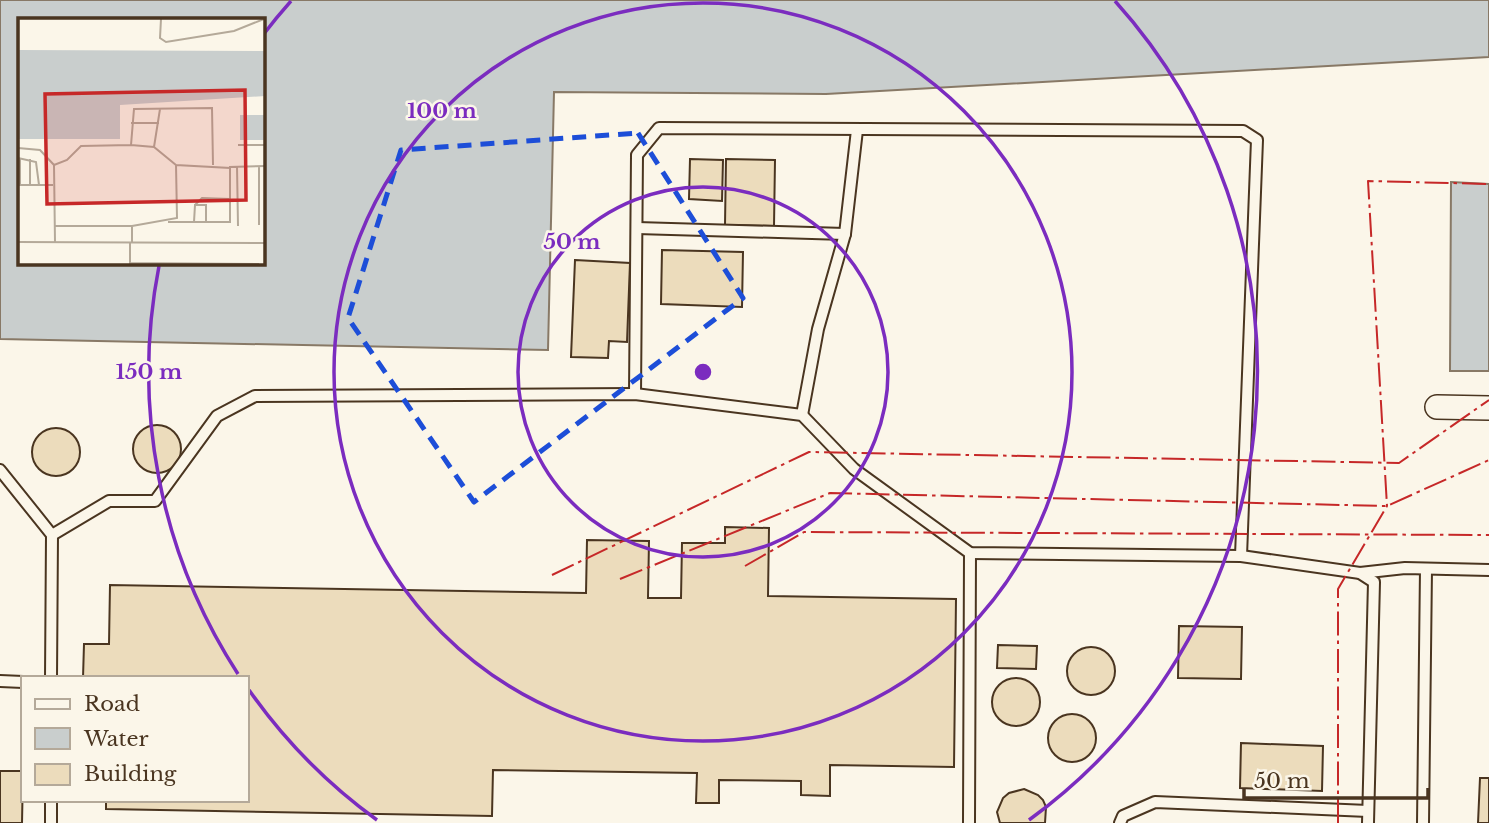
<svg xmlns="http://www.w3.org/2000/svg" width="1489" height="823" viewBox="0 0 1489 823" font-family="'Libre Baskerville',serif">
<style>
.water{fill:#c9cecd;stroke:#887966;stroke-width:2;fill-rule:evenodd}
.building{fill:#ecdcbc;stroke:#4a3520;stroke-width:2}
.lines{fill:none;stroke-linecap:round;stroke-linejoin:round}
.service-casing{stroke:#4a3520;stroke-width:14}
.minor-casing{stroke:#4a3520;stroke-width:26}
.service{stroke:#fbf6e9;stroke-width:10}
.minor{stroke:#fbf6e9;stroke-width:23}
.power{stroke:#c62828;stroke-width:2;stroke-dasharray:24 5 3.5 5;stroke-linecap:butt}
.marked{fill:none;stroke:#1d4ed8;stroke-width:5;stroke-dasharray:14 9;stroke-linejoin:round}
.ring{fill:none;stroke:#7b2cbf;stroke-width:3.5}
.inset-road{fill:none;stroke:#b4a999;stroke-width:2}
.view{fill:#c62828;fill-opacity:0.15;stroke:#c62828;stroke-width:3.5}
.inset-edge{fill:none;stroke:#4a3520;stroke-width:3.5}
.centre{fill:#7b2cbf;stroke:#fbf6e9;stroke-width:3.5}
.ring-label{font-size:21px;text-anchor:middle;font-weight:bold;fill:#7b2cbf;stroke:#fbf6e9;stroke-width:5;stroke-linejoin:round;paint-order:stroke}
</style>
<rect width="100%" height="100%" fill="#fbf6e9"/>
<g class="water">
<path d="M0,0H1489V57L826,94L554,92L548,350L0,339ZM19,19H262V262H19Z"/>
<polygon points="1451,182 1489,184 1489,371 1450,371"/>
</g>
<g class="building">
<polygon points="690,159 723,160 722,201 689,199"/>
<polygon points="726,159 775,160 774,226 725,225"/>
<polygon points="662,250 743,252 742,307 661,304"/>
<polygon points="575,260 630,263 627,342 609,341 608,358 571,357"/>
<circle cx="157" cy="449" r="24"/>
<circle cx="56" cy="452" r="24"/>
<polygon points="725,527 769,528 768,596 956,599 954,767 830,765 830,796 801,795 801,781 719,780 719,803 696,803 697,773 493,770 492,816 106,809 106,800 247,800 247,678 83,678 84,644 109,644 110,585 586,593 587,540 649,541 648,598 681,598 682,543 725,543"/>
<polygon points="1179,626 1242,627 1241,679 1178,678"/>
<polygon points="998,645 1037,646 1036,669 997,668"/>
<circle cx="1091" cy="671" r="24"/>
<circle cx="1016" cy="702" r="24"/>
<circle cx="1072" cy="738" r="24"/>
<polygon points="1241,743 1323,746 1322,791 1240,788"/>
<polygon points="0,771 23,771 22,823 0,823"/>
<polygon points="1480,778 1489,778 1489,823 1478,823"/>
<polygon points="1024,789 1038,795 1043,800 1046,807 1045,823 1000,823 997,812 1003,798 1009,793"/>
</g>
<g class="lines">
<defs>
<g id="service">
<polyline points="637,228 845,234"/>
<polyline points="635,394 637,155 659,128 1243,131 1257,140 1241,556"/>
<polyline points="802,415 818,329 845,234 857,130"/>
<polyline points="0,470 52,535 51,678"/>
<polyline points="52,535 109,501 155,501 217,416 255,396 635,394 802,415 854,469 970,553 1241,556 1360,573 1374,582 1368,823"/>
<polyline points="1360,573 1405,568 1489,570"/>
<polyline points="0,681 23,682"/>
<polyline points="51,823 51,800"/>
<polyline points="969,823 970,553"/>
<polyline points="1120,823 1123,816 1155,802 1368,811"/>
<polyline points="1423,823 1426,569"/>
</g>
<polyline id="minor" points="1437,407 1489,408"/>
</defs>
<use href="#service" class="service-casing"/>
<use href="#minor" class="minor-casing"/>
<use href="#service" class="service"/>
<use href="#minor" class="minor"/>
<g class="power">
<polyline points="745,566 804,532 1489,535"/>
<polyline points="552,575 809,452 1399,463 1489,400"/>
<polyline points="620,579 830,493 1387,506 1489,460"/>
<polyline points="1338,823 1338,589 1387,506 1368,181 1489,184"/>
</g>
</g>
<path class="marked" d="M638,133L743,298L474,502L348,318L401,150Z"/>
<g class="ring">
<circle cx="703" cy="372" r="185"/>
<circle cx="703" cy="372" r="369"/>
<path d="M377 820A554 554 0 0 1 249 690M238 674A554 554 0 0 1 159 266M263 35A554 554 0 0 1 291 1M1115 1A554 554 0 0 1 1029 820"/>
</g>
<g transform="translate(18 18)">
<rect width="247" height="247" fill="#fbf6e9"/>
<path d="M0,32L247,33V78L102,87V121H0ZM222,97H247V122H222Z" fill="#c9cecd"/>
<path class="inset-road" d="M143,1L142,20L148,24L216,13L246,1M113,105H141M113,127L116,91L194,90L195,147M220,127H247M136,129L142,91M0,130L22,132L36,147L37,224M0,140L18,144L21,167H35M2,140V167H21M12,141V167M36,147L49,142L63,128L113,127L136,129L158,147L212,150V204H150M219,148L220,208M211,149L247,148M177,187L184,180L212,181M176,204L177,187H188V204M241,207V148M36,208H114V225M114,208L159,200L158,147M0,224L247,225M112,225V245L241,246"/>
<path class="view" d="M227,72L228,182L29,186L27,76Z"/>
<rect width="247" height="247" class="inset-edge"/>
</g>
<circle cx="703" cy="372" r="10" class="centre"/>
<g class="ring-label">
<text x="442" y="118">100 m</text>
<text x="572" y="249">50 m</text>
<text x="149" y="379">150 m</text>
</g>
<rect x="21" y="676" width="228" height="126" fill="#fbf6e9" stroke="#b4a999" stroke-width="2"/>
<rect x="35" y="699" width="35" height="10" fill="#fbf6e9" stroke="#b4a999" stroke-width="2"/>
<text x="84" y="711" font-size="21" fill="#4a3520">Road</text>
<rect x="35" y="728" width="35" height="21" fill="#c9cecd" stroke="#b4a999" stroke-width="2"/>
<text x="84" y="746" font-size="21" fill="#4a3520">Water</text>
<rect x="35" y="764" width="35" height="21" fill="#ecdcbc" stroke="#b4a999" stroke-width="2"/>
<text x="84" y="781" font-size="21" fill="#4a3520">Building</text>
<path d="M1244 788v10h184v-10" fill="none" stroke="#4a3520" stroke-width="3.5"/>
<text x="1254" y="788" font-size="21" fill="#4a3520" stroke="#fbf6e9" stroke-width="5" paint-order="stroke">50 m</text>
</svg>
